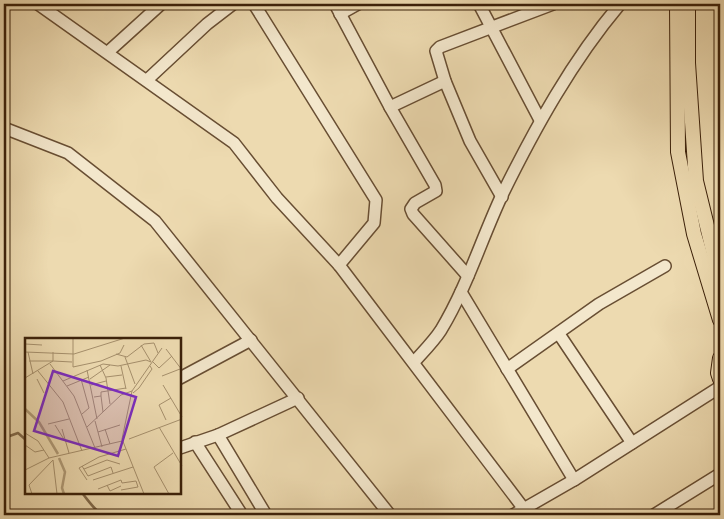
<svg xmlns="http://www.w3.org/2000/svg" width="724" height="519" viewBox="0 0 724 519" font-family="Alegreya,serif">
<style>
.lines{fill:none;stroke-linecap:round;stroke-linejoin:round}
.stream{stroke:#816a4b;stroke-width:2.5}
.minor-casing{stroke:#684e33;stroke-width:14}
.major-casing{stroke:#3b2009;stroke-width:16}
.minor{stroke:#f3e7cc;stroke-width:11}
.major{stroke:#eddab0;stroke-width:14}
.inset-river{fill:none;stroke:#b09b77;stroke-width:2.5}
.inset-road{fill:none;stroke:#a6906d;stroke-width:1}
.view{fill:#7b2cbf;fill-opacity:0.15;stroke:#7b2cbf;stroke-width:2.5}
.inset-edge{fill:none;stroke:#3b2009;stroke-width:2.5}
</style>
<rect width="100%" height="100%" fill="#eddab0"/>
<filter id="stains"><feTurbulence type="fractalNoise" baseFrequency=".004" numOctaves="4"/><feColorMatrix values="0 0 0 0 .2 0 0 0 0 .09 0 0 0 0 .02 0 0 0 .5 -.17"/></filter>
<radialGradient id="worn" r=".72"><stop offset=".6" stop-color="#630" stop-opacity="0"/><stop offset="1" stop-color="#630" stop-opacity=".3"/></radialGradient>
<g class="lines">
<g class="stream">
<polyline points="4,438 18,433 26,440"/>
<path d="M82,493C89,501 97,515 108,515"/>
</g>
<defs>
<g id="minor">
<polyline points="38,4 234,143 277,198 339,265 524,509"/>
<polyline points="254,4 376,200 374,223 339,265"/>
<polyline points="335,4 390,107 435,185 436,191 415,203 411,209 413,214 468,276"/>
<polyline points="479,4 540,120"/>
<polyline points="340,14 358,4"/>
<polyline points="108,52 161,4"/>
<polyline points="147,80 207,24 233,4"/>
<polyline points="390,107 445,81"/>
<polyline points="4,128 68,153 155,221 390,515"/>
<polyline points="502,197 470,141 445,81 436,51 440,47 553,4"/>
<polyline points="461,292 574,480"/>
<polyline points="559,334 632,443"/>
<path d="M414,362C423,352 434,341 441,330C467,287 481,240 502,195C535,128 572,61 620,4"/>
<polyline points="507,369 599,304 665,266"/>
<polyline points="180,378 251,340"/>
<polyline points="218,435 266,515"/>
<polyline points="195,442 242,515"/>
<polyline points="180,448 218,435 298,398"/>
<polyline points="513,515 574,480 720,387"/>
<polyline points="654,515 720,474"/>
</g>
<g id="major">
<polyline points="677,4 678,152 694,234 720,320"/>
<polyline points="688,4 688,63 696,181 720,279"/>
<polyline points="720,358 718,373 720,379"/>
</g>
</defs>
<use href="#minor" class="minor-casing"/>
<use href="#major" class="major-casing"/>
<use href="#minor" class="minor"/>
<use href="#major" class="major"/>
</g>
<g transform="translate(25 338)">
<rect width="156" height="156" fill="#eddab0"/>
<path class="inset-river" d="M0,71L14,84L33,116M34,120L40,134L37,150L39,156"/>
<path class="inset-road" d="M48,0V29L76,23L95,15L99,7M0,6L17,7M141,11L157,32M0,14L49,16L100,0M3,14L8,36M91,16L102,19L119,6L129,5L133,15M100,19L110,46M4,23H28V14M128,24L134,30L147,18M25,26L49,58L70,110M75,27L81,40L85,66M96,28L101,51M62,32L72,81M13,33L38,64L57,113M137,38L155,31M81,39L97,37M0,40L28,23L47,24M12,41L19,55M56,41L64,70L57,76M65,41L85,27M38,43L78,26L93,28L121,22L126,24L116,7M66,47L81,43M138,47L157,79M42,48L64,39M108,55L114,50L127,31L125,28M76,58L78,74M69,59L76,58V54L101,50M141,82L134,67L146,60M70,83L77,109M23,86L44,81M30,87L40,103M62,89L96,57L107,53M134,89L157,128M37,91L44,115M80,91L85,106M73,94L95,87M0,95L13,103L24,120M104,101L157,81M0,107L10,114L19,112M28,122L32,156M57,128L63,138L86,129L88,135M59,131L82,122L95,126M0,132L24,120L97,103M62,142L54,130L74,119L101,111M68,142L108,129M82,147L85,153L96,148M73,151L96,142L97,145L111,143L113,149L96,152M7,156L4,147L28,122M119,156L97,101L107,53L137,10M144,156L129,129L148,115"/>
<path class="view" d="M28,33L111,59L93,118L9,93Z"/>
<rect width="156" height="156" class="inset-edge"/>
</g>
<rect width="724" height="519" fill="none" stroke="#eddab0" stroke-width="20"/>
<rect x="5" y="5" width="714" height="509" fill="none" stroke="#3b2009" stroke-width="2.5"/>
<rect x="10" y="10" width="704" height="499" fill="none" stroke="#3b2009"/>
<rect width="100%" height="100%" filter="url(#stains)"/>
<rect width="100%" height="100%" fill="url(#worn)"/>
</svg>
